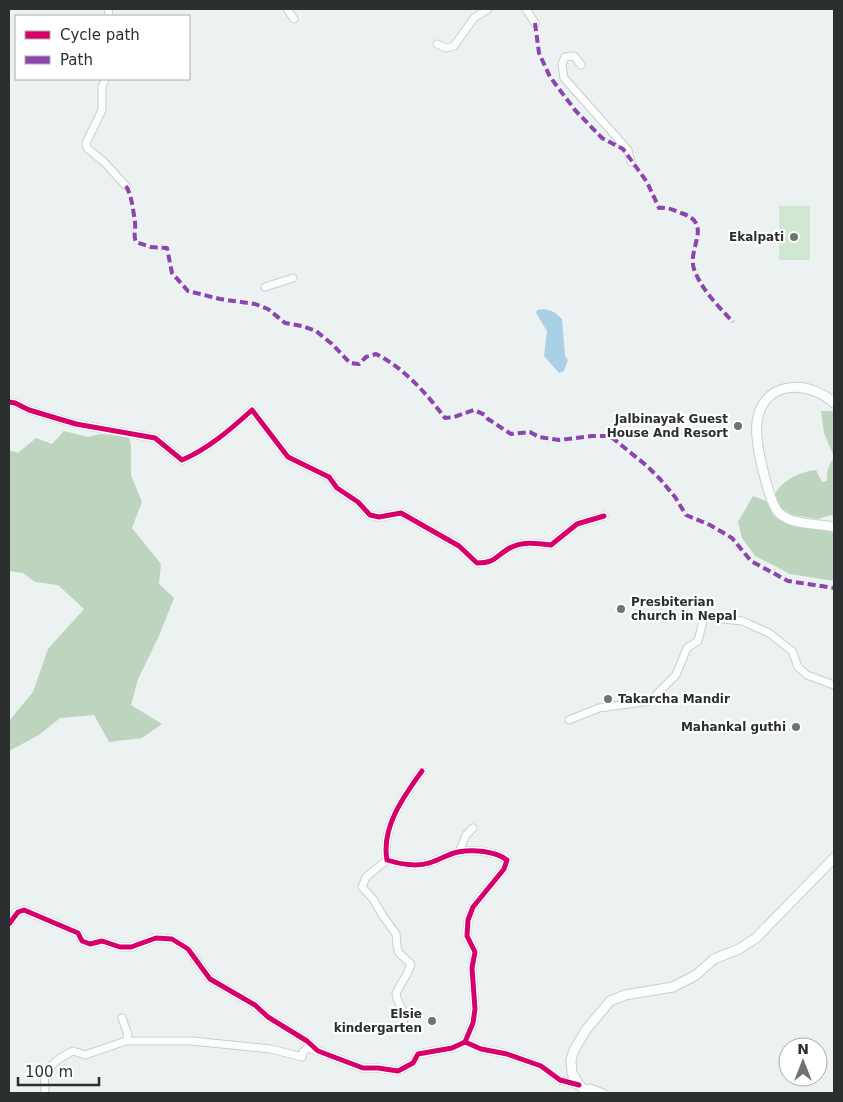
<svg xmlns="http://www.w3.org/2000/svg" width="843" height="1102" viewBox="0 0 843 1102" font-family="'DejaVu Sans',sans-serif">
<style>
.green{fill:#cfe6d0}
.forest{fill:#bdd5be}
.water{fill:#aad0e5}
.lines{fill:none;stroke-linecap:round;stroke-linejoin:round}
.minor-casing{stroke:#cacfce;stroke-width:9}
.major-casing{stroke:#cacfce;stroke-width:11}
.minor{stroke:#fcfdfd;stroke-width:7}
.major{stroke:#fcfdfd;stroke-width:9}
.quiet{stroke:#8e44ad;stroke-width:4;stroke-dasharray:8 4;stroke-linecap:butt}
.cycleway-casing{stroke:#fff;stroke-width:8}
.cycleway{stroke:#d6006c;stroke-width:5}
.poi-dot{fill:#6f7373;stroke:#fff;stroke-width:2}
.labels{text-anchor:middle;stroke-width:4.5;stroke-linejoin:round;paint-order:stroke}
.poi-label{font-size:12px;font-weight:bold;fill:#2c2f2f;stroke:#fff;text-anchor:end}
</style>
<rect width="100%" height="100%" fill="#ecf2f1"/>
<rect class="green" x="779" y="206" width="31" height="54"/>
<g class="forest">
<polygon points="821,411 834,411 834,457 824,433"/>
<polygon points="64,431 88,437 100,434 129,437 131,446 131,475 142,502 132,528 161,564 159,584 174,598 159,636 138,679 131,705 162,724 142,738 109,742 94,715 60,718 39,735 9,751 9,721 33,692 48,649 84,609 58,585 35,582 23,573 9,571 9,450 18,453 36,438 52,444"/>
<path d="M834,458V517L831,515L818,519L793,515L780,508L774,496C782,480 799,472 816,470L822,482L827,481C827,471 828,465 834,458Z"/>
<polygon points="753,496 766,501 774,516 799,526 834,530 834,581 790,574 755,556 742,538 738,522"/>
</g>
<polygon class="water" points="544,309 554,312 562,319 565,356 568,360 564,371 559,373 544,356 547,331 536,313 537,310"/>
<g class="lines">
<defs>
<g id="minor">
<polyline points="108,9 109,16"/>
<polyline points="287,9 294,19"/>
<polyline points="526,9 535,23"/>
<polyline points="437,44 446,48 454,46 474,18 488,9"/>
<polyline points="581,65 574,56 565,57 562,64 564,78 628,150 631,162"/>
<polyline points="105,79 102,87 102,110 86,143 87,148 104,162 126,186"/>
<polyline points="265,287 293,278"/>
<path d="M9,402L15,403L29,410L76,424L155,438L182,460C208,449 231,429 252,410L288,457L329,477L337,488L358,502L370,515L379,517L401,513L459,546L477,563C495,563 495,557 508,549C521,541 536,543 551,545L577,524L604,516"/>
<polyline points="569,720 599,708 650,701 676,675 687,648 698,641 704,617 742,621 769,633 792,651 798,667 807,675 834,685"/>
<path d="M422,771C404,796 381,827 387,860C399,864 417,867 429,863C439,860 448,854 458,852C473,849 495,851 507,860L504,869L473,907L468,920L467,936L475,952L472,968L475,1009L473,1023L465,1042"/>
<polyline points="459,852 466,835 473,828"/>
<path d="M387,860L366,877L362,887L373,899L383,916L396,934L397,947L399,953L411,964L408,972L396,993C397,1008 407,1007 403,1025"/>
<polyline points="9,924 18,912 24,910 78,933 82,941 90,944 102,941 120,947 131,947 156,938 172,939 188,949 210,979 255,1005 268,1017 307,1041 318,1051 363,1068 378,1068 398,1071 413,1063 418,1054 452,1048 465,1042 481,1049 507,1054 541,1066 560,1080 579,1085"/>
<polyline points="126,1041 192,1041 271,1049 302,1057 303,1052 307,1048 315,1050"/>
<polyline points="585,1090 590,1088 603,1093"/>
<path d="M44,1093C47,1087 43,1083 45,1077C49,1064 61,1057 73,1051L85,1055L126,1041L128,1035L122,1018"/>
</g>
<g id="major">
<path d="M834,403C813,383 773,379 760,410C757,418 756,428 757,437C758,452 769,503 779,513C793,526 817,523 834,527"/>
<polyline points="589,1093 579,1085 575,1078 572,1073 571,1060 574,1050 586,1030 610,1001 625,995 673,987 696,975 714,959 739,949 756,938 834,858"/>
</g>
</defs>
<use href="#minor" class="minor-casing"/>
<use href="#major" class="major-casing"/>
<use href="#minor" class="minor"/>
<use href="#major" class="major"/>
<g class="quiet">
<path d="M535,23L539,53L550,77L575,110L602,138L623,149L647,182L659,208C667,207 674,210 681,213C714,223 687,248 694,269C701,289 718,306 733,322"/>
<path d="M126,186C132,196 133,210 135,222C136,229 133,235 136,242L151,247L167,248L172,273L188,291L220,299L255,304L268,309L285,323L302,326L316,331L332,344L350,363L359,364L366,357L376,354C404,368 426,393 445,418L454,417L474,410L485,415L488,419L511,434L530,432L539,437L559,440L592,436H610L647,466L660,479L675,497L686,515L710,525L732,538L751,561L788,581L834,588"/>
</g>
<defs>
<g id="cycleway">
<path d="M9,402L15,403L29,410L76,424L155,438L182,460C208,449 231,429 252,410L288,457L329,477L337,488L358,502L370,515L379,517L401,513L459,546L477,563C495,563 495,557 508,549C521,541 536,543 551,545L577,524L604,516"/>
<path d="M422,771C404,796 381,827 387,860C399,864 417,867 429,863C439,860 448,854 458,852C473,849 495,851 507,860L504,869L473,907L468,920L467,936L475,952L472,968L475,1009L473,1023L465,1042"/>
<polyline points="9,924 18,912 24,910 78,933 82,941 90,944 102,941 120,947 131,947 156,938 172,939 188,949 210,979 255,1005 268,1017 307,1041 318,1051 363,1068 378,1068 398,1071 413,1063 418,1054 452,1048 465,1042 481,1049 507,1054 541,1066 560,1080 579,1085"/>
</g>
</defs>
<use href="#cycleway" class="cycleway-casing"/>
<use href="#cycleway" class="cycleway"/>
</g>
<g class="poi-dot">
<circle cx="794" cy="237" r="5"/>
<circle cx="738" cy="426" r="5"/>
<circle cx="621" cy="609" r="5"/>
<circle cx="608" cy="699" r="5"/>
<circle cx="796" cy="727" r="5"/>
<circle cx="432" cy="1021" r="5"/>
</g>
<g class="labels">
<g class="poi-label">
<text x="784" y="241">Ekalpati</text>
<text x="728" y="423">Jalbinayak Guest<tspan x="728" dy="14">House And Resort</tspan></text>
<text x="631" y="606" text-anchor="start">Presbiterian<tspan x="631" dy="14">church in Nepal</tspan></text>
<text x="618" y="703" text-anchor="start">Takarcha Mandir</text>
<text x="786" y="731">Mahankal guthi</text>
<text x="422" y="1018">Elsie<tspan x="422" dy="14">kindergarten</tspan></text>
</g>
</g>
<rect width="843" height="1102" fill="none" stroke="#2c2f2f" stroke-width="20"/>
<rect x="15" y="15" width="175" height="65" fill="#ffffff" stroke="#abacac"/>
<rect x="25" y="31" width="25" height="8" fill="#d6006c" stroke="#abacac"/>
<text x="60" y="40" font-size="15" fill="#2c2f2f">Cycle path</text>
<rect x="25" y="56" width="25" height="8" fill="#8e44ad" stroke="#abacac"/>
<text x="60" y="65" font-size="15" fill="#2c2f2f">Path</text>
<g transform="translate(803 1062)"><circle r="24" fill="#ffffff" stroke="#abacac"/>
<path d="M0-4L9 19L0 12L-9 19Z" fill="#6f7373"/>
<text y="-8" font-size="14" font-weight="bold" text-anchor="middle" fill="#2c2f2f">N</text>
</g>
<path d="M18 1077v8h81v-8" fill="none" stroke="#2c2f2f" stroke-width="2.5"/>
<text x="25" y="1077" font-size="15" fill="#2c2f2f" stroke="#ffffff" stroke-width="4" paint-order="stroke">100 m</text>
</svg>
